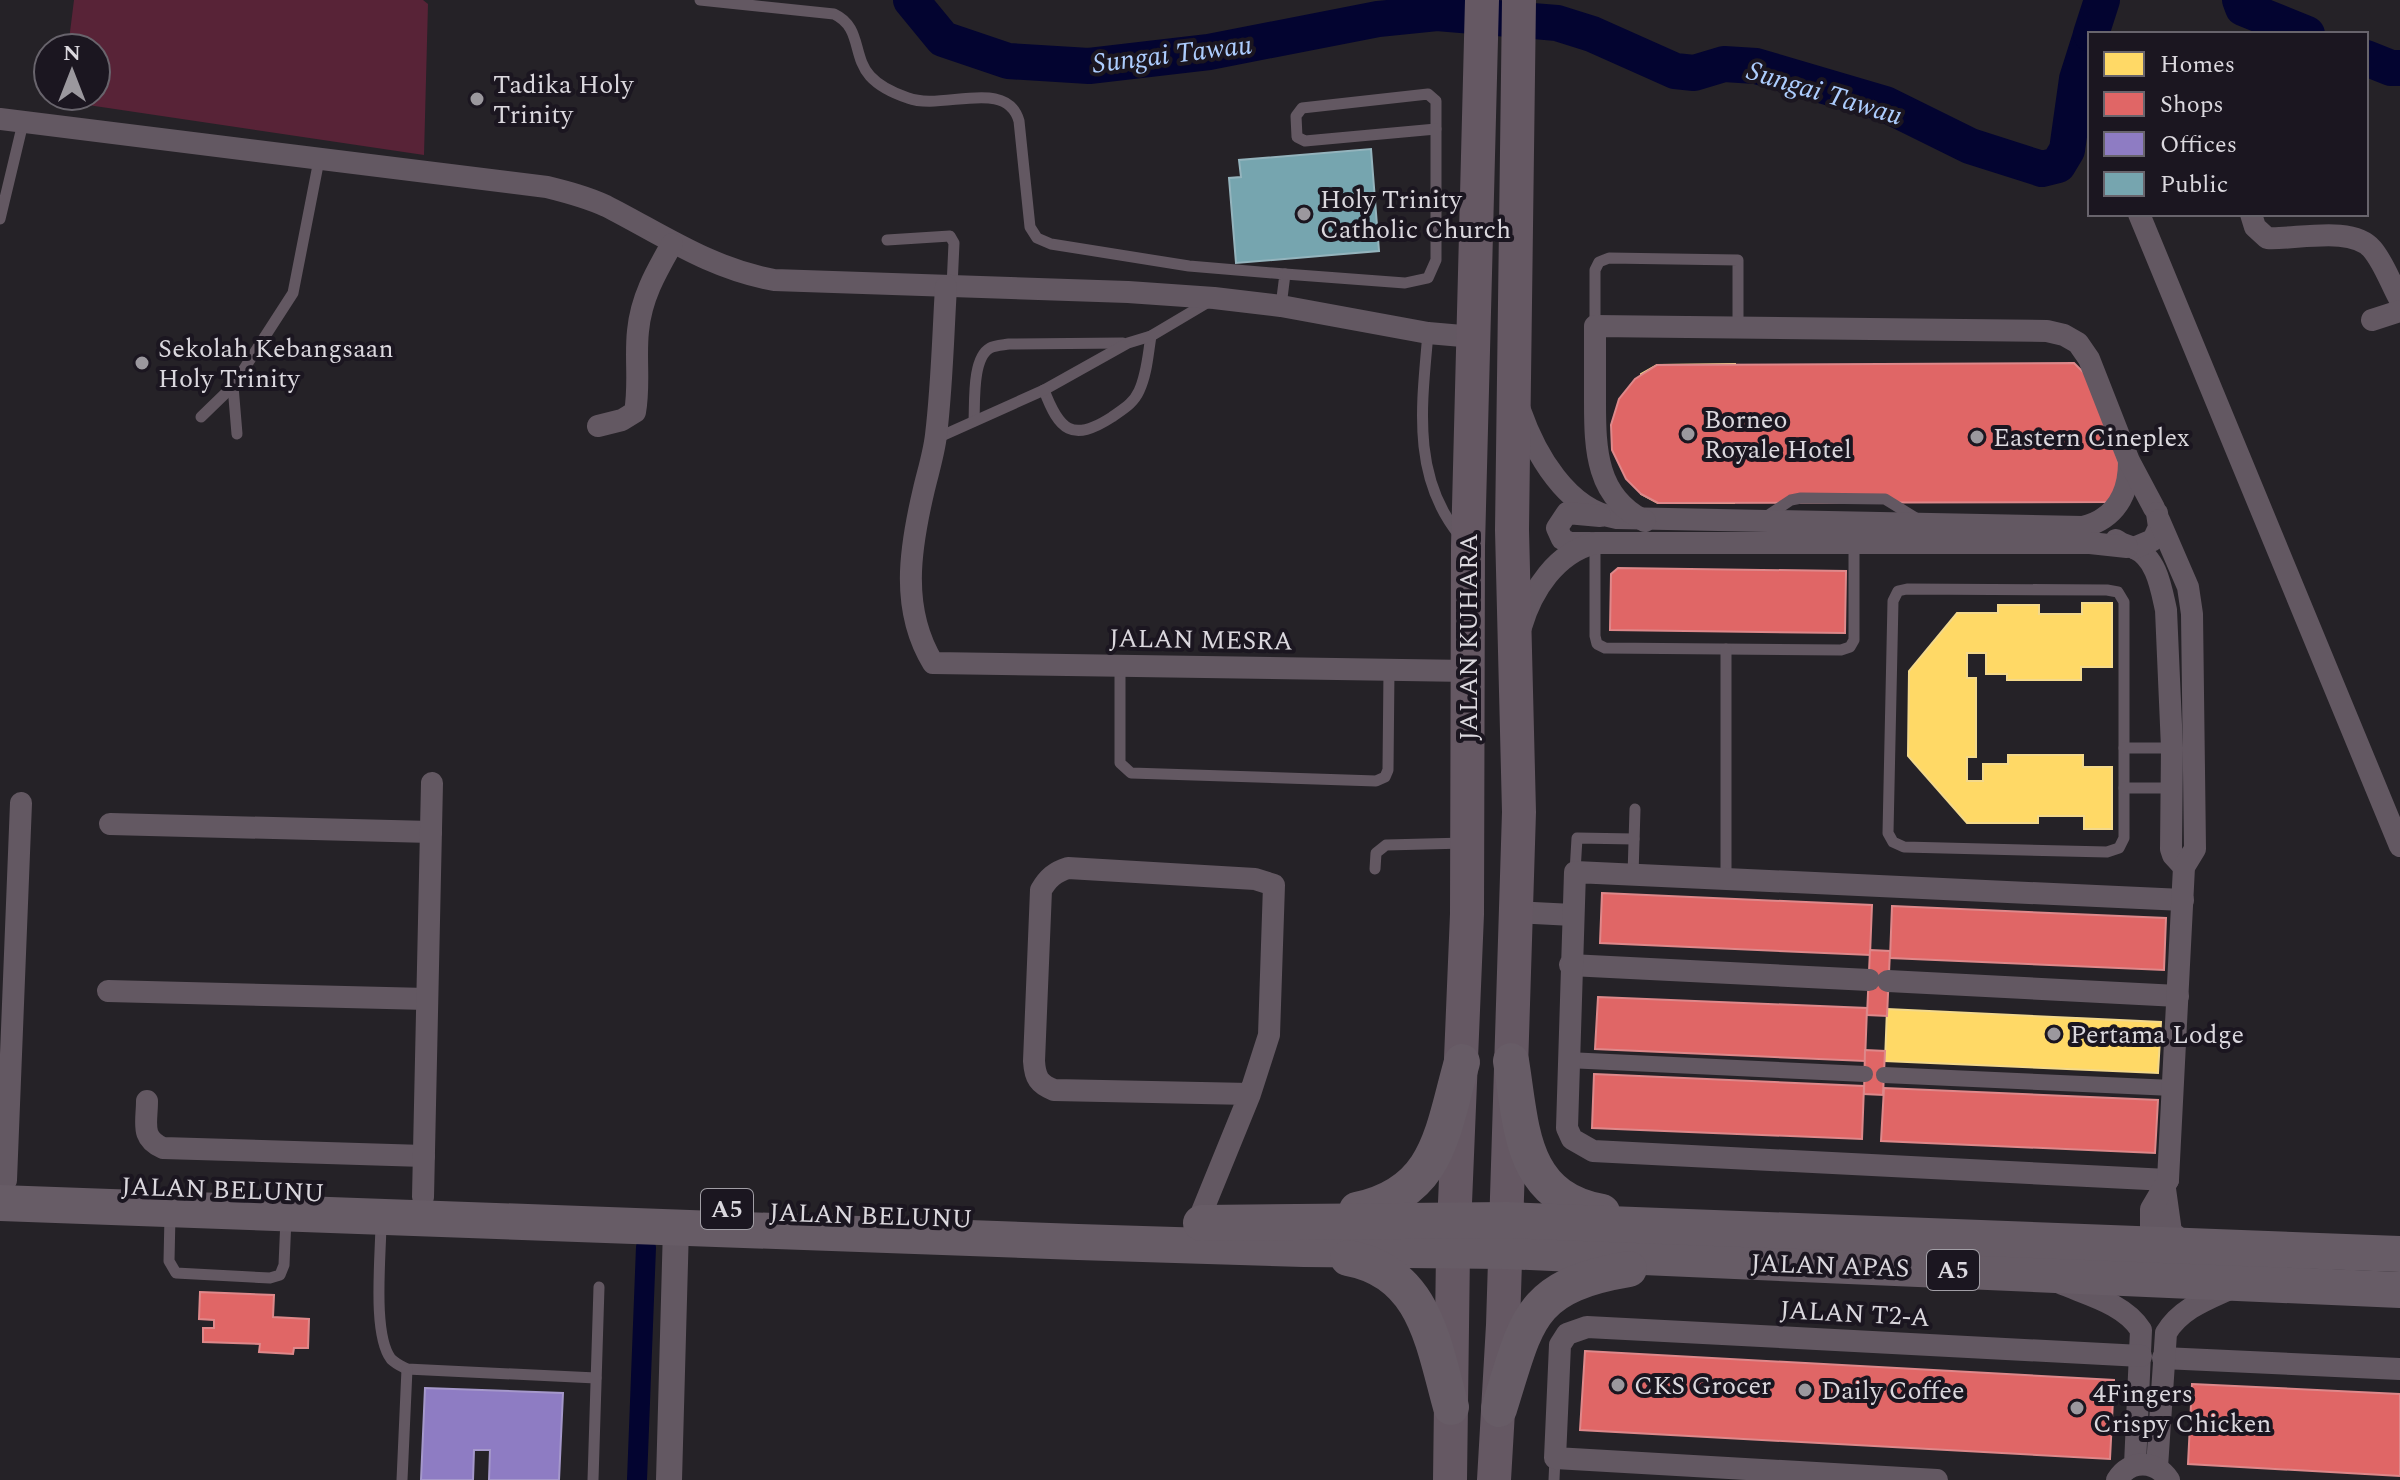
<svg xmlns="http://www.w3.org/2000/svg" width="2400" height="1480" viewBox="0 0 2400 1480" font-family="Spectral,serif">
<style>
.green{fill:#582337}
.homes{fill:#ffd966;stroke:#f4d98a;stroke-width:2}
.shops{fill:#e06666;stroke:#de888a;stroke-width:2}
.offices{fill:#8e7cc3;stroke:#a598cb;stroke-width:2}
.public{fill:#76a5af;stroke:#94b4bd;stroke-width:2}
.lines{fill:none;stroke-linecap:round;stroke-linejoin:round}
.canal{stroke:#030430;stroke-width:20}
.river{stroke:#030430;stroke-width:36}
.service{stroke:#635862;stroke-width:11}
.pedestrian{stroke:#635862;stroke-width:16}
.minor{stroke:#635862;stroke-width:22}
.tertiary{stroke:#635862;stroke-width:26}
.primary{stroke:#655863;stroke-width:34}
.trunk{stroke:#675c66;stroke-width:36}
.poi-dot{fill:#9b989e;stroke:#1b1620;stroke-width:3}
.labels{text-anchor:middle;stroke-width:8;stroke-linejoin:round;paint-order:stroke}
.shield{fill:#1b1620;stroke:#a19ea5;stroke-width:2}
.shield-label{font-size:24px;font-weight:bold;fill:#dbd8de}
.poi-label{font-size:26px;fill:#dbd8de;stroke:#1b1620;text-anchor:start}
.street-label{font-size:26px;fill:#dbd8de;stroke:#1b1620}
.water-label{font-size:28px;font-style:italic;fill:#adcdfe;stroke:#1b1620}
</style>
<rect width="100%" height="100%" fill="#252227"/>
<polygon class="green" points="74,0 423,0 428,4 424,155 61,101 62,96 96,96 96,48 68,48"/>
<g class="homes">
<polygon points="1735,364 1734,503 1658,503 1641,494 1641,374 1657,365"/>
<polygon points="2082,603 2112,603 2112,667 2081,667 2081,680 2007,680 2007,674 1986,674 1986,653 1967,653 1967,678 1976,678 1976,757 1967,757 1967,781 1983,781 1983,764 2008,764 2008,755 2083,755 2083,767 2112,767 2112,829 2084,829 2084,816 2038,816 2038,823 1967,823 1908,756 1909,671 1957,613 1998,613 1998,605 2039,605 2039,614 2082,614"/>
<polygon points="1887,1009 2161,1022 2158,1073 1885,1061"/>
</g>
<g class="shops">
<polygon points="2074,363 2087,376 2124,477 2113,502 1658,503 1641,494 1626,479 1612,450 1611,425 1619,399 1635,379 1657,365"/>
<polygon points="1618,568 1846,571 1845,633 1610,630 1611,574"/>
<polygon points="1602,893 1872,905 1870,955 1600,943"/>
<polygon points="1892,906 2166,918 2164,970 1890,958"/>
<polygon points="1870,950 1890,951 1887,1016 1867,1015"/>
<polygon points="1598,997 1867,1008 1865,1061 1595,1049"/>
<polygon points="1865,1050 1885,1051 1883,1095 1864,1094"/>
<polygon points="1594,1074 1864,1086 1862,1139 1592,1128"/>
<polygon points="1884,1088 2158,1100 2155,1153 1881,1141"/>
<polygon points="200,1292 274,1295 273,1317 309,1319 308,1348 294,1348 293,1354 259,1352 260,1344 203,1342 203,1328 214,1328 214,1320 199,1319"/>
<polygon points="1585,1351 2114,1380 2110,1459 1580,1430"/>
<polygon points="2192,1384 2400,1394 2400,1476 2188,1464"/>
</g>
<polygon class="offices" points="425,1388 563,1393 559,1480 489,1480 490,1450 474,1450 473,1480 421,1480"/>
<polygon class="public" points="1371,149 1379,251 1236,263 1229,178 1241,177 1239,160"/>
<g class="lines">
<polyline class="canal" points="637,1480 646,1247"/>
<g class="river">
<polyline points="911,0 943,39 1008,61 1089,66 1209,52 1378,19 1437,13 1557,23 1592,34 1675,71 1694,73 1724,64 1756,66 1885,104 1970,146 2042,169 2058,165 2067,150 2077,79 2090,38"/>
<polyline points="2240,0 2243,8 2307,34"/>
<polyline points="2091,34 2102,0"/>
<polyline points="2366,58 2391,68 2400,68"/>
</g>
<g class="service">
<path d="M700,0L834,14C862,27 852,56 870,76C879,86 896,94 908,98C942,111 1007,77 1019,121L1030,227L1037,238L1051,244L1189,266L1285,274L1281,306"/>
<polygon points="1428,94 1436,101 1436,129 1305,141 1297,137 1296,116 1302,108"/>
<polyline points="0,219 23,123"/>
<polyline points="887,240 950,236 954,243 952,287"/>
<polyline points="1285,274 1405,283 1428,278 1436,260 1436,129"/>
<polyline points="1595,326 1595,270 1599,262 1609,258 1738,260 1738,328"/>
<path d="M1428,333C1422,404 1411,475 1459,535"/>
<polyline points="233,386 237,434"/>
<path d="M1044,390C1059,430 1072,443 1112,417C1123,409 1133,404 1139,391C1147,374 1148,354 1151,336"/>
<polyline points="201,417 233,386 293,293 319,160"/>
<path d="M974,421C975,402 972,358 990,348C995,345 1003,345 1009,344L1123,343"/>
<polyline points="937,438 1044,390 1128,343 1151,336 1210,301"/>
<polyline points="1764,518 1791,500 1801,498 1885,499 1919,520"/>
<polyline points="1595,543 1595,636 1597,644 1605,648 1841,650 1850,647 1854,640 1854,543"/>
<polygon points="1907,589 2107,590 2118,592 2124,602 2124,838 2119,848 2107,852 1904,847 1893,842 1888,833 1893,601 1898,591"/>
<polyline points="1726,649 1726,879"/>
<polyline points="1120,666 1120,763 1131,773 1376,781 1385,777 1388,770 1389,670"/>
<polyline points="2124,748 2172,748"/>
<polyline points="2124,788 2174,788"/>
<polyline points="1375,869 1376,853 1386,845 1465,843"/>
<polyline points="1575,872 1577,838 1634,839"/>
<polyline points="1633,875 1635,809"/>
<polyline points="170,1216 169,1261 176,1273 270,1278 280,1275 284,1265 286,1218"/>
<path d="M381,1222C381,1255 372,1334 391,1359C396,1364 401,1366 407,1369L596,1378"/>
<polyline points="402,1480 407,1369"/>
<polyline points="593,1480 599,1287"/>
<polyline points="1554,1480 1555,1458"/>
</g>
<g class="pedestrian">
<polyline points="1567,1060 1865,1074"/>
<polyline points="1884,1075 2173,1088"/>
</g>
<g class="minor">
<path d="M0,119L547,187C567,192 587,197 606,206C663,235 709,268 774,280L1128,292L1214,298L1281,306L1428,333L1474,337"/>
<polyline points="2139,214 2400,846"/>
<path d="M2251,214L2255,227L2267,238C2295,240 2352,225 2372,249C2384,263 2391,284 2400,300"/>
<path d="M946,287C943,336 942,386 936,435C934,453 928,472 924,489C910,548 900,609 933,663L1469,671"/>
<polyline points="2372,320 2400,311"/>
<path d="M1520,410C1535,453 1567,511 1617,518L2083,527C2115,519 2129,494 2129,462"/>
<path d="M598,426L622,420L635,412C640,385 635,358 638,331C641,298 656,272 672,244"/>
<path d="M1645,521C1596,497 1595,449 1595,402C1595,376 1595,351 1595,326L2047,331L2064,335L2078,343L2089,359L2129,461L2154,508"/>
<path d="M2116,540C2122,545 2127,545 2134,548C2157,558 2161,588 2166,610L2172,748L2171,849L2173,855L2184,867"/>
<polyline points="1590,543 1570,543 1562,539 1557,528 1567,513 1600,516"/>
<polyline points="2134,548 2153,540 2159,527 2157,513"/>
<path d="M1521,627C1532,590 1556,553 1595,543H2090L2127,547"/>
<polyline points="110,824 431,832"/>
<polyline points="1516,912 1573,915"/>
<polyline points="1570,965 1869,980"/>
<polyline points="1888,981 2178,996"/>
<polyline points="108,991 427,999"/>
<path d="M147,1101C147,1123 140,1138 163,1148L424,1156"/>
<polyline points="6,1180 21,803"/>
<polyline points="2168,1180 1593,1151 1572,1139 1567,1128 1575,872 2183,900"/>
<polyline points="2165,1189 2171,1232 2189,1246"/>
<polyline points="423,1197 432,783"/>
<path d="M1197,1224L1250,1094L1269,1035L1274,885L1255,879L1068,868C1055,872 1048,878 1041,890L1034,1061C1035,1078 1039,1084 1054,1090L1250,1094"/>
<polyline points="2151,1244 2151,1209 2168,1180 2184,867 2195,849 2192,614 2188,587 2159,520"/>
<path d="M2060,1283C2088,1295 2125,1304 2141,1330L2135,1465"/>
<polyline points="2163,1358 2400,1369"/>
<path d="M2157,1467L2166,1333C2181,1308 2208,1299 2234,1287"/>
<polyline points="1937,1480 1555,1458 1560,1345 1567,1334 1587,1327 2141,1356"/>
<path d="M2117,1480C2130,1459 2156,1460 2169,1480"/>
</g>
<polyline class="tertiary" points="669,1480 676,1227"/>
<g class="primary">
<polyline points="1450,1480 1453,1251 1467,914 1468,546 1482,0"/>
<polyline points="1494,1480 1503,1325 1519,812 1512,530 1519,0"/>
</g>
<g class="trunk">
<path d="M1511,1061C1522,1128 1520,1197 1602,1212"/>
<polyline points="0,1203 1078,1242 1304,1249 1506,1251 2400,1290"/>
<path d="M1357,1210C1439,1193 1442,1132 1462,1062"/>
<polyline points="1201,1223 1507,1220 2400,1254"/>
<path d="M1348,1258C1425,1272 1433,1343 1451,1407"/>
<path d="M1499,1409C1527,1321 1527,1286 1629,1269"/>
</g>
</g>
<g class="poi-dot">
<circle cx="477" cy="99" r="8"/>
<circle cx="1304" cy="214" r="8"/>
<circle cx="142" cy="363" r="8"/>
<circle cx="1688" cy="434" r="8"/>
<circle cx="1977" cy="437" r="8"/>
<circle cx="2054" cy="1034" r="8"/>
<circle cx="1618" cy="1385" r="8"/>
<circle cx="1805" cy="1390" r="8"/>
<circle cx="2077" cy="1408" r="8"/>
</g>
<g class="labels">
<g class="shield">
<rect x="701" y="1189" width="52" height="40" rx="6"/>
<rect x="1927" y="1250" width="52" height="40" rx="6"/>
</g>
<g class="shield-label">
<text x="727" y="1217">A5</text>
<text x="1953" y="1278">A5</text>
</g>
<g class="poi-label">
<text x="493" y="93">Tadika Holy<tspan x="493" dy="30">Trinity</tspan></text>
<text x="1320" y="208">Holy Trinity<tspan x="1320" dy="30">Catholic Church</tspan></text>
<text x="158" y="357">Sekolah Kebangsaan<tspan x="158" dy="30">Holy Trinity</tspan></text>
<text x="1704" y="428">Borneo<tspan x="1704" dy="30">Royale Hotel</tspan></text>
<text x="1993" y="446">Eastern Cineplex</text>
<text x="2070" y="1043">Pertama Lodge</text>
<text x="1634" y="1394">CKS Grocer</text>
<text x="1821" y="1399">Daily Coffee</text>
<text x="2093" y="1402">4Fingers<tspan x="2093" dy="30">Crispy Chicken</tspan></text>
</g>
<g class="street-label">
<text transform="translate(1468 637) rotate(-90)" y="9">JALAN KUHARA</text>
<text transform="translate(1201 639) rotate(1)" y="9">JALAN MESRA</text>
<text transform="translate(223 1189) rotate(2)" y="9">JALAN BELUNU</text>
<text transform="translate(871 1215) rotate(2)" y="9">JALAN BELUNU</text>
<text transform="translate(1830 1265) rotate(2)" y="9">JALAN APAS</text>
<text transform="translate(1855 1313) rotate(3)" y="9">JALAN T2-A</text>
</g>
<g class="water-label">
<text transform="translate(1172 53) rotate(-7)" y="10">Sungai Tawau</text>
<text transform="translate(1825 92) rotate(17)" y="10">Sungai Tawau</text>
</g>
</g>
<rect x="2088" y="32" width="280" height="184" fill="#1b1620" stroke="#68646c" stroke-width="2"/>
<rect x="2104" y="52" width="40" height="24" fill="#ffd966" stroke="#68646c" stroke-width="2"/>
<text x="2160" y="72" font-size="24" fill="#dbd8de">Homes</text>
<rect x="2104" y="92" width="40" height="24" fill="#e06666" stroke="#68646c" stroke-width="2"/>
<text x="2160" y="112" font-size="24" fill="#dbd8de">Shops</text>
<rect x="2104" y="132" width="40" height="24" fill="#8e7cc3" stroke="#68646c" stroke-width="2"/>
<text x="2160" y="152" font-size="24" fill="#dbd8de">Offices</text>
<rect x="2104" y="172" width="40" height="24" fill="#76a5af" stroke="#68646c" stroke-width="2"/>
<text x="2160" y="192" font-size="24" fill="#dbd8de">Public</text>
<g transform="translate(72 72)"><circle r="38" fill="#1b1620" stroke="#68646c" stroke-width="2"/>
<path d="M0-6L14 30L0 20L-14 30Z" fill="#9b989e"/>
<text y="-12" font-size="22" font-weight="bold" text-anchor="middle" fill="#dbd8de">N</text>
</g>
</svg>
